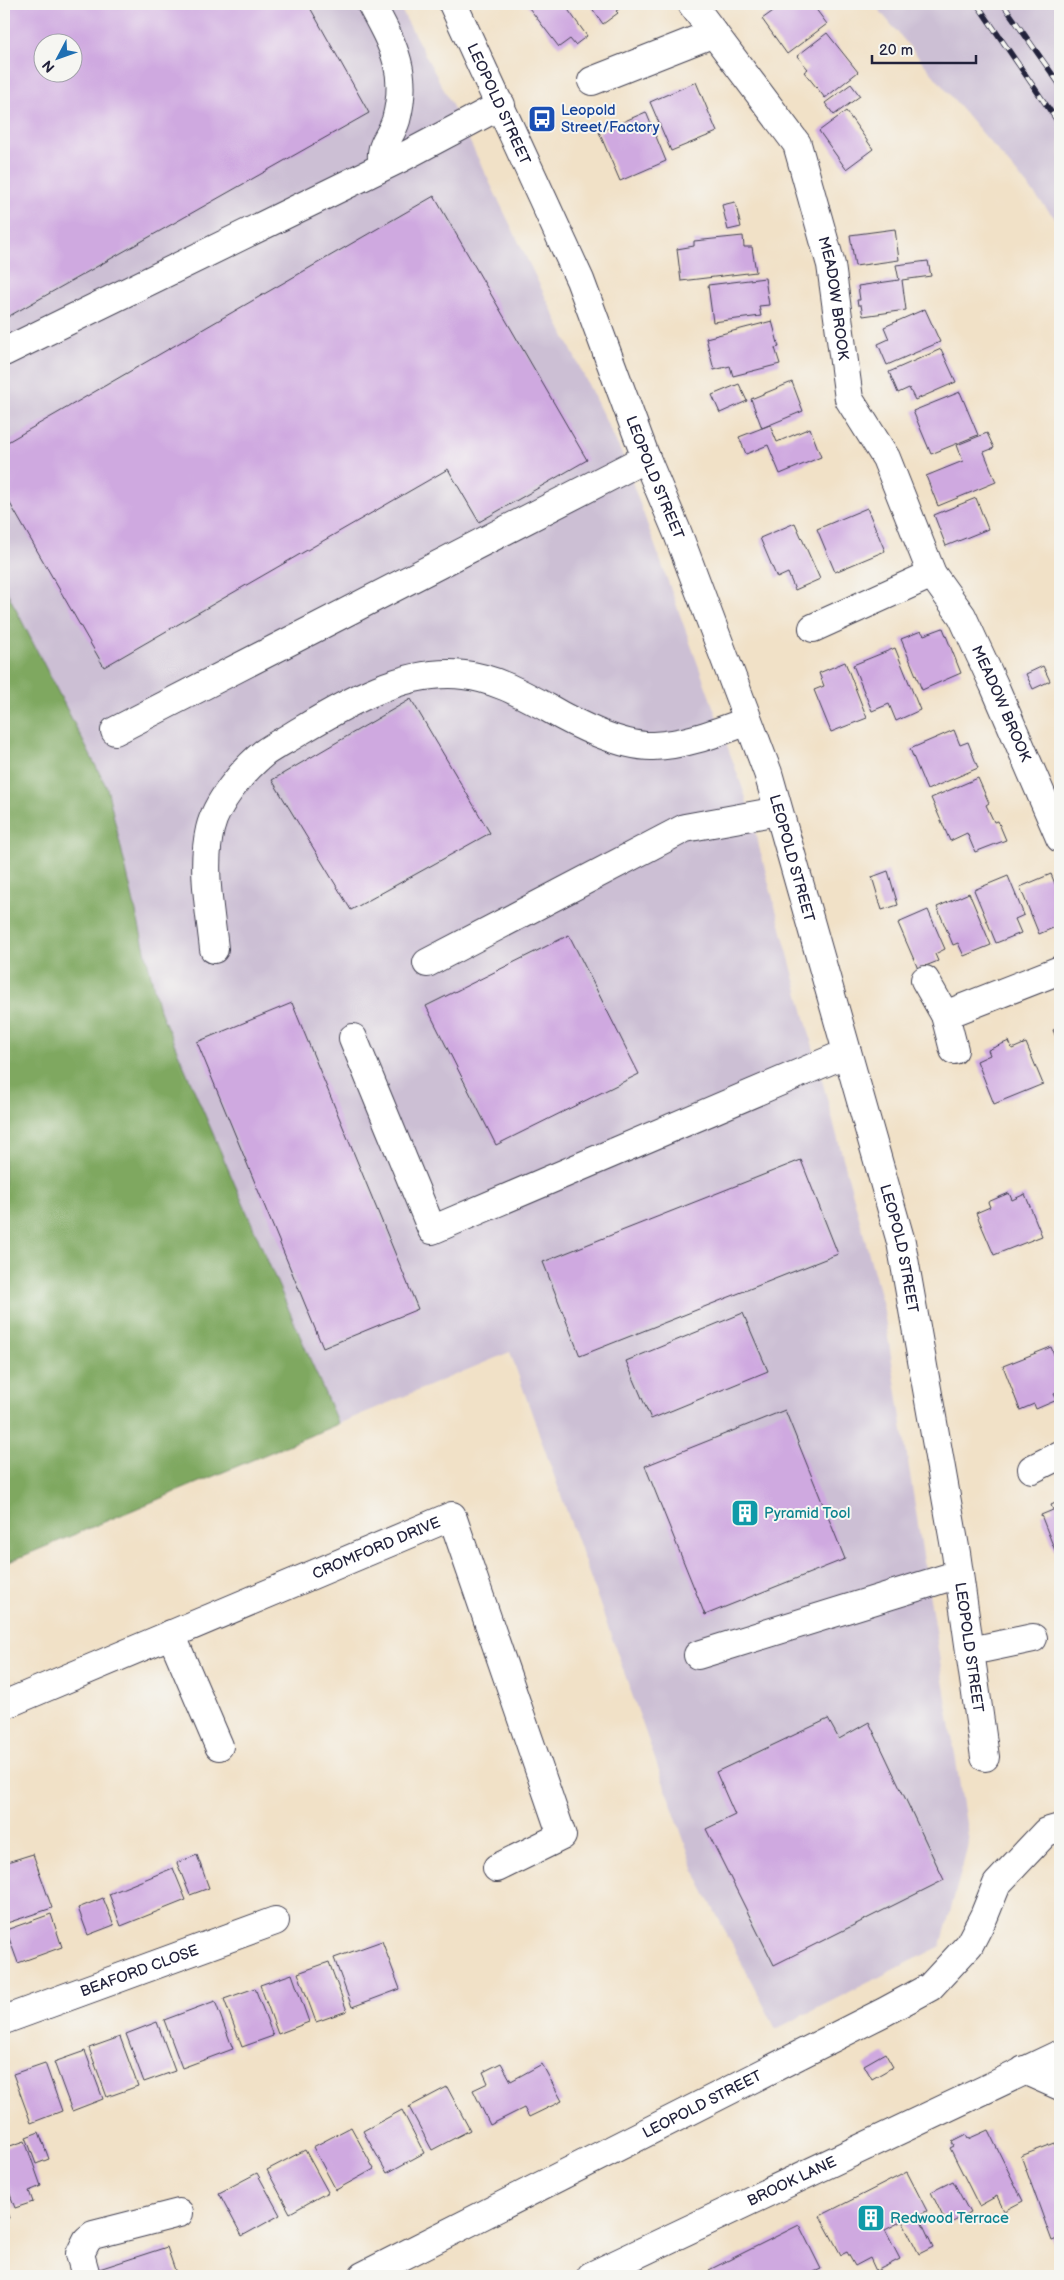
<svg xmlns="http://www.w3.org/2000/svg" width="1064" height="2280" viewBox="0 0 1064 2280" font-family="'Balsamiq Sans',sans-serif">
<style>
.industrial{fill:#ccbfd4;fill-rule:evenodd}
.forest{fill:#7fa860;stroke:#50654e}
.building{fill:#cfa9e0;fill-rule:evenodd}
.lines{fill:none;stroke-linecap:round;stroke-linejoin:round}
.minor-casing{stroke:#413f50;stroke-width:30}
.minor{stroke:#fff;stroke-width:28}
.rail-casing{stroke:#22223b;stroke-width:5.5}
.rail{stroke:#f6f6f2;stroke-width:4;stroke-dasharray:11;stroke-linecap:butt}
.labels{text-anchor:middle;stroke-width:4;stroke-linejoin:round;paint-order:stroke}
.street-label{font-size:15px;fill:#22223b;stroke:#f6f6f2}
.transit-label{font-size:15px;fill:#164399;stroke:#f6f6f2;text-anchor:start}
.culture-label{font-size:15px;fill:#0d838f;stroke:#f6f6f2;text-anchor:start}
</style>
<rect width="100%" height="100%" fill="#f6f6f2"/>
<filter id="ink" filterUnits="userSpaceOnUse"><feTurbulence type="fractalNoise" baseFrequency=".02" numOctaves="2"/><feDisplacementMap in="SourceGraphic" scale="10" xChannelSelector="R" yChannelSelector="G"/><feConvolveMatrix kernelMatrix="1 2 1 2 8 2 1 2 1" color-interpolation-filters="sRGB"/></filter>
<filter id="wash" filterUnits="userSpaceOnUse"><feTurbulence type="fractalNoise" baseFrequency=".0096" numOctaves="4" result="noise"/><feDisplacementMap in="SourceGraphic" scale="20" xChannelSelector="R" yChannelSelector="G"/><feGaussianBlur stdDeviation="1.12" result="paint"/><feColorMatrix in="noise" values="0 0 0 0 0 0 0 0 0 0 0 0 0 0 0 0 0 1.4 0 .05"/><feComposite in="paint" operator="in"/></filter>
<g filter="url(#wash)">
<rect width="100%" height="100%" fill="#f1e1c7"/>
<g class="industrial">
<path d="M4,4H398L451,103L622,454L745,795L883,1306L969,1842L941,1946L776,2029L697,1877L510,1352L338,1424L158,1006L107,788L4,586ZM42,42H72V72H42Z"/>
<polygon points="874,4 1060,4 1060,224 950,95"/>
</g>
<polygon class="forest" points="4,586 107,788 158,1006 338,1424 4,1564"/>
<g id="blocks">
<g class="building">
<path d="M4,4H308L369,113L4,319ZM42,42H72V72H42Z"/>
<polygon points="526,4 564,4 587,36 575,45 570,39 559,47"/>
<polygon points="589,4 626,4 616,11 618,13 603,24"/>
<polygon points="783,4 812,4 827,24 787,54 762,19"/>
<polygon points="827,33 858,72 825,98 804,72 808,69 797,56"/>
<polygon points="696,82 717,132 671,151 650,102"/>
<polygon points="851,84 860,96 834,115 825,103"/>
<polygon points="846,111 873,149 846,169 819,131"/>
<polygon points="646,112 666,161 620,181 599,132"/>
<polygon points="434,196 587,460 479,522 448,469 104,667 4,493 4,444"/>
<polygon points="735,202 741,227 728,230 722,205"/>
<polygon points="895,229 899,260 855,266 850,235"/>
<polygon points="743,236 744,247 752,247 756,272 681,281 677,249 694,246 694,241"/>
<polygon points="928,261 931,276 902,280 906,310 863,316 861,305 858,305 857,300 860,300 858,286 899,280 896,265"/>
<polygon points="765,278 769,305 759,306 761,316 713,322 708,285"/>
<polygon points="925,309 940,342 887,365 878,344 889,339 884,327"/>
<polygon points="772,321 779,347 775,348 780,364 733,376 730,366 714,370 706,338"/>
<polygon points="941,349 956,382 915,400 909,388 898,393 889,372"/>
<polygon points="792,382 803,411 762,428 751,399"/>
<polygon points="739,384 747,401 720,413 712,395"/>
<polygon points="960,392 978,435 931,454 913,411"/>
<polygon points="770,425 777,442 810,428 821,457 780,474 768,445 746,454 739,437"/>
<polygon points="987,433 994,448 984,452 996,482 938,506 926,476 963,461 957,445"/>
<polygon points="976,498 988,529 946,546 934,515"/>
<polygon points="867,508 885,551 835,572 817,529"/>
<polygon points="795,523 820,579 795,590 788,573 777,578 760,538"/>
<polygon points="943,628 961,673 922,690 901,639 921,631 924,635"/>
<polygon points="895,648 920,710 896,721 889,704 872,711 853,665"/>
<polygon points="845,662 867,718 831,732 814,690 824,686 819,673"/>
<polygon points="1043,666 1050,681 1033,689 1026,674"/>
<polygon points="411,699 490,833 351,910 272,780"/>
<polygon points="954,730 960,745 968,742 978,768 927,790 910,749"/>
<polygon points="978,778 989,803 986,805 994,822 998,821 1006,840 975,852 967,833 950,841 931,798"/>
<polygon points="888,871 898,905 882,910 872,877"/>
<polygon points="1051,874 1060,896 1060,925 1039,934 1020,887"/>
<polygon points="1008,876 1024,915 1015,919 1021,933 996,943 974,890"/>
<polygon points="969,893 991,945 964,956 958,943 953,945 937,907"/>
<polygon points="928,910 945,949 935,954 938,961 918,969 898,923"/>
<polygon points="569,935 639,1074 496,1145 426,1006"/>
<polygon points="292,1003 418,1309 323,1348 197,1042"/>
<polygon points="1060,1027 1060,1047 1053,1030"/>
<polygon points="1009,1041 1012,1049 1026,1043 1043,1084 994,1104 977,1061 990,1055 988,1050"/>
<polygon points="801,1160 838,1254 580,1356 543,1262"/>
<polygon points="1009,1193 1012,1200 1025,1194 1042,1236 994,1255 976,1213 990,1207 988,1202"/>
<polygon points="743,1313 768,1371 651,1419 626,1361"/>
<polygon points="1051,1347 1060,1369 1060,1391 1054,1394 1057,1400 1036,1409 1034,1404 1020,1410 1003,1366"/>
<polygon points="785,1410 845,1559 705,1615 645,1466"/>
<polygon points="1060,1501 1060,1557 1058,1558 1041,1515 1053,1510 1051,1505"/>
<polygon points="828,1719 839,1739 869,1722 944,1880 774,1965 706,1829 735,1815 716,1772"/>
<polygon points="33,1854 52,1908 4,1924 4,1863"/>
<polygon points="197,1855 209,1888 190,1895 177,1863"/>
<polygon points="173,1868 186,1900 121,1926 109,1894"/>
<polygon points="103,1898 114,1925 88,1935 78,1908"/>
<polygon points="51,1914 62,1947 18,1963 6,1930"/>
<polygon points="382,1941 400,1989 352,2007 334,1958"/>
<polygon points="329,1962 347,2011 316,2022 298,1973"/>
<polygon points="292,1974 309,2022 278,2034 260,1985"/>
<polygon points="255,1988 273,2036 242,2047 224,1999"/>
<polygon points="215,2001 233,2049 182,2068 164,2020"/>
<polygon points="157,2022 175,2071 144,2082 126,2034"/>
<polygon points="120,2037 138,2086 107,2097 89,2048"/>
<polygon points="85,2051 103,2099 72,2111 54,2062"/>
<polygon points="885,2053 893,2067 872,2079 864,2065"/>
<polygon points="45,2063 62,2111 31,2123 13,2074"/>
<polygon points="501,2063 511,2081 542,2064 562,2101 529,2117 524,2108 490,2125 473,2090 488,2083 483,2072"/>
<polygon points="447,2087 470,2130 432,2150 409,2107"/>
<polygon points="402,2110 424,2153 387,2173 363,2131"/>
<polygon points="351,2127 374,2169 336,2190 313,2147"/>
<polygon points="988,2130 1023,2201 1004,2211 997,2196 979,2206 950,2148 954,2146 952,2142 966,2135 968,2139"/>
<polygon points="39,2132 49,2159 36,2164 26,2137"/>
<polygon points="25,2141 41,2186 29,2191 33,2202 15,2208 4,2178 4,2148"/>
<polygon points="1055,2143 1057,2151 1060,2150 1060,2238 1052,2241 1021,2156"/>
<polygon points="305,2150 328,2192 290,2213 267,2170"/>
<polygon points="907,2172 927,2211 918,2215 933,2247 919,2254 902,2221 885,2230 900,2259 876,2271 870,2258 855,2266 847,2252 841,2255 820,2216"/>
<polygon points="257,2173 280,2215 242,2236 219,2193"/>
<polygon points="953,2181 970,2213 947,2225 931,2192"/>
<polygon points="4,2205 9,2218 4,2220"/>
<polygon points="799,2225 821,2269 814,2272 816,2276 712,2276 709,2270"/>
<polygon points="167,2247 177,2276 92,2276 90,2272"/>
</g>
</g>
</g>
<g filter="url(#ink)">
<use href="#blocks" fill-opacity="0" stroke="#413f50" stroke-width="1"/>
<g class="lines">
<defs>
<g id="minor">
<path d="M371,4C393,45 409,72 396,120C390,140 378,144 383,166"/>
<path id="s1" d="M453,4L580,280L646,458L678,534L768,773L901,1242L956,1553L985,1757"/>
<path id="s2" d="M692,4L797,144L831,265L849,399L886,458L932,574L962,616L994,685L1060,838"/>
<polyline points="592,81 714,33"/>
<polyline points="4,352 401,158 501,105"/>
<polyline points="813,628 932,574"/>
<polyline points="115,731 646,458"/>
<path d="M214,949C210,910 201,868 210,829C216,803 243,770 264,753C275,745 288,739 300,731C348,702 406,668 464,675C494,678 522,694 548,708C575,724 622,747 653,746C686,745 718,732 748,721"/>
<polyline points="427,963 685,828 778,811"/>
<polyline points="925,980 945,1015 954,1050"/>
<polyline points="945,1015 1060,970"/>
<polyline points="353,1038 432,1230 847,1053"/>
<polyline points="1032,1469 1060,1455"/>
<polyline points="171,1634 219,1746"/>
<polyline points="971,1651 1033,1638"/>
<polyline points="698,1655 959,1574"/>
<path id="s3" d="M4,1705L452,1516L562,1836L497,1868"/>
<path id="s4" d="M4,2020L275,1921"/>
<polyline points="1024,2070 1060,2086"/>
<polyline points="86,2276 80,2254 87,2240 93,2235 179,2213"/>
<path id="s5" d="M363,2276L884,2012L930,1987L969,1945L984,1916L997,1884L1046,1832L1060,1828"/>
<path id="s6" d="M591,2276L1060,2054"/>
</g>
</defs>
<use href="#minor" class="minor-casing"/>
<use href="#minor" class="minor"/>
<defs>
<g id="rail">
<polyline points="977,4 1060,125"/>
<polyline points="1003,4 1060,85"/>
</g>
</defs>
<use href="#rail" class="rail-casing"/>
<use href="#rail" class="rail"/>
</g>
</g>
<defs>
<symbol id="bus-square" viewBox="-11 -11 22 22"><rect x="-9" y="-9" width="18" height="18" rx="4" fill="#1a4fb4" stroke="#f6f6f2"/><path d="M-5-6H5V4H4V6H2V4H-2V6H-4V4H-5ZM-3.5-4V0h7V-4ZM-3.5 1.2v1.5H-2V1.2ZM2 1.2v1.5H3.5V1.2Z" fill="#fff"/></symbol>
<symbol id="building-square" viewBox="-11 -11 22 22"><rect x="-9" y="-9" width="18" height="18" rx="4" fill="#0f9aa8" stroke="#f6f6f2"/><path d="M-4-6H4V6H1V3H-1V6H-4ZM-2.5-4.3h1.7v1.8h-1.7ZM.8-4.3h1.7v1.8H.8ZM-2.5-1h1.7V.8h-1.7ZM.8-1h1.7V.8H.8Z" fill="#fff"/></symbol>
</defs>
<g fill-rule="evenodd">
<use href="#bus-square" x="526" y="103" width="32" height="32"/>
<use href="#building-square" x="729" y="1497" width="32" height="32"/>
<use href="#building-square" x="855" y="2202" width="32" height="32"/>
</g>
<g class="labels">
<g class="street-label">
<text dy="5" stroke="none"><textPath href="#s1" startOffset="110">LEOPOLD STREET</textPath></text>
<text dy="5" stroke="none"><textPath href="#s2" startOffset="334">MEADOW BROOK</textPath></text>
<text dy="5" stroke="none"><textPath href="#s1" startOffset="515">LEOPOLD STREET</textPath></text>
<text dy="5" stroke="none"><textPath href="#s2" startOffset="778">MEADOW BROOK</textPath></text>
<text dy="5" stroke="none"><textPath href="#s1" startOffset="920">LEOPOLD STREET</textPath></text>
<text dy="5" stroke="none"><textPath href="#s1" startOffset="1325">LEOPOLD STREET</textPath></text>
<text dy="5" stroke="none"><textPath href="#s3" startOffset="404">CROMFORD DRIVE</textPath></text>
<text dy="5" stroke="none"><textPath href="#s1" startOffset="1730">LEOPOLD STREET</textPath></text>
<text dy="5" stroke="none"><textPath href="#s4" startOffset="144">BEAFORD CLOSE</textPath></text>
<text dy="5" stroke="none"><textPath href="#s5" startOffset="380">LEOPOLD STREET</textPath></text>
<text dy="5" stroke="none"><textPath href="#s6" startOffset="222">BROOK LANE</textPath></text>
</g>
<g class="transit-label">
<text x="561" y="115">Leopold<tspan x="561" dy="17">Street/Factory</tspan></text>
</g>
<g class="culture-label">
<text x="764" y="1518">Pyramid Tool</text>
<text x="890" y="2223">Redwood Terrace</text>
</g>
</g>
<rect width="1064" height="2280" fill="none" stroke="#f6f6f2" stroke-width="20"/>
<g transform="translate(58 58) rotate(229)"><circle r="24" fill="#f6f6f2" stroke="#a1a1a9"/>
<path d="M0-4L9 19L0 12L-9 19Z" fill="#1f6fb2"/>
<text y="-8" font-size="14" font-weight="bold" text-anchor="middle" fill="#22223b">N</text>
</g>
<path d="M872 55v8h104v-8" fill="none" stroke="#22223b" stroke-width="2.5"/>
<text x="879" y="55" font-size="15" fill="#22223b" stroke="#f6f6f2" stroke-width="4" paint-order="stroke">20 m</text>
</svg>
